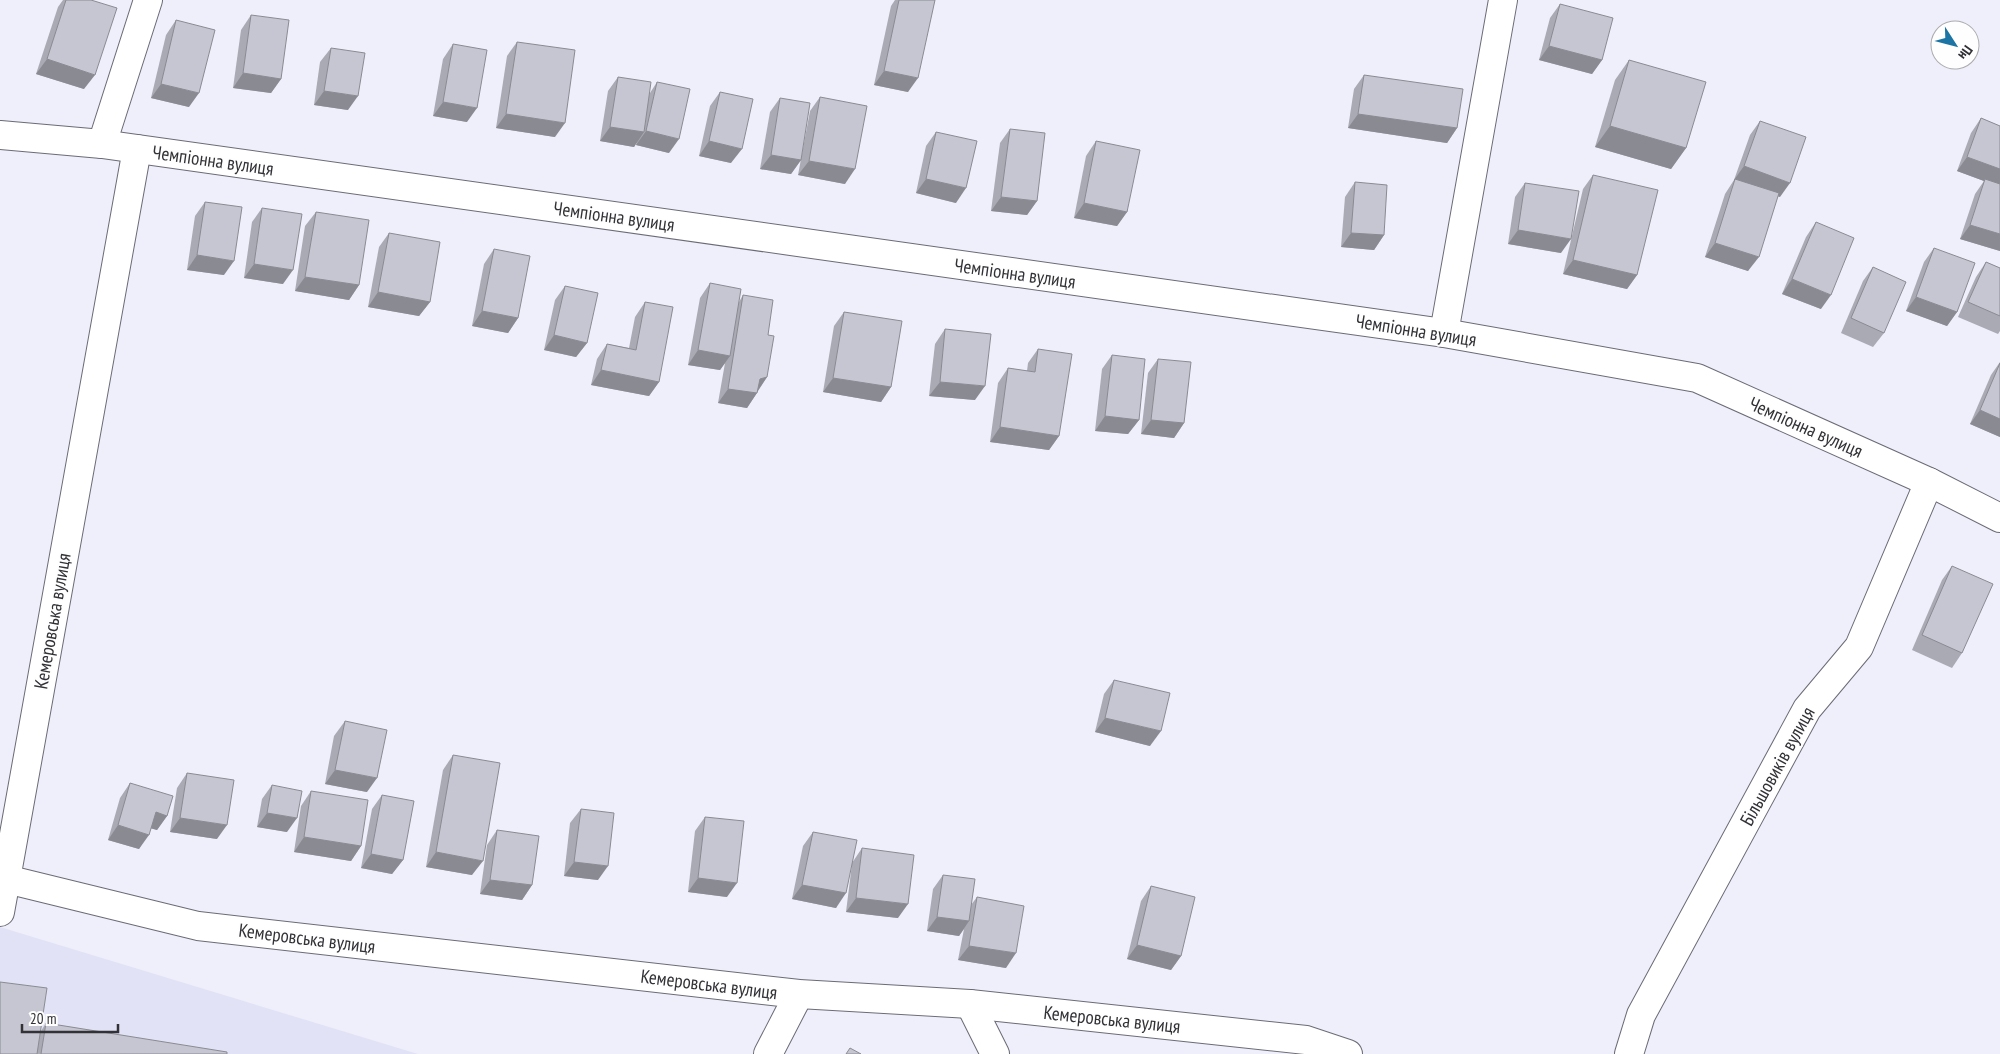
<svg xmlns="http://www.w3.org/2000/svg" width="2000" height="1054" viewBox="0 0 2000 1054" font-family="'PT Sans Narrow',sans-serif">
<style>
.built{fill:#e1e2f5}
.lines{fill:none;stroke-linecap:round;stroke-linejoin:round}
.minor-casing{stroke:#6b6b76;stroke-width:30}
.minor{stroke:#fff;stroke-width:28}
.wall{fill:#a9aab4}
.shaded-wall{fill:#8a8b92}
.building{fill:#c5c6d1;stroke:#8a8b92}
.labels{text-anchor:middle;stroke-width:4;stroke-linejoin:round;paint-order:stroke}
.street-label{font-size:19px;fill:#313136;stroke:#fefefe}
</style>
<rect width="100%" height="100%" fill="#efeffb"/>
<polygon class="built" points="0,927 418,1054 0,1054"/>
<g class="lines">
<defs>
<g id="minor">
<polyline points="0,135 102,144 1444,333 1697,378 1929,482 2000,518"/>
<polyline points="102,144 148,0"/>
<polyline points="137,149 6,879 198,926 799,994 970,1004 1306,1040 1348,1054"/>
<polyline points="1444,333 1503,0"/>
<polyline points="0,912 6,879"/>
<polyline points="970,1004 995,1054"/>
<polyline points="768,1054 799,994"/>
<polyline points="1629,1054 1641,1015 1807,709 1859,647 1929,482"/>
</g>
</defs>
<use href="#minor" class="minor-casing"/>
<use href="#minor" class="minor"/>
</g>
<g class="wall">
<polygon points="63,0 91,0 84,89 36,74 58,7"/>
<polygon points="895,0 935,0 908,92 874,85 891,6"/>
<polygon points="1560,4 1602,60 1592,74 1539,60 1550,18"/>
<polygon points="251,15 281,79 271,93 233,88 241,30"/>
<polygon points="176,20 189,107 151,98 166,35"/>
<polygon points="517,42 555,137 496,128 507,56"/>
<polygon points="453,44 467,122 433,116 443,59"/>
<polygon points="331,48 348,110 314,105 320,62"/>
<polygon points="1629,60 1686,148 1671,169 1595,147 1615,80"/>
<polygon points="1364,75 1457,128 1447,143 1348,128 1354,89"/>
<polygon points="618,77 650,93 657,82 669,153 636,145 637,142 634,147 600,141 608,91"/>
<polygon points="720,92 731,163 699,156 710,106"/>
<polygon points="820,97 845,184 798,175 810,111"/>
<polygon points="780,98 801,160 791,174 760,169 770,112"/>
<polygon points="1981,118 2000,126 2000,251 1960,239 1975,194 1984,181 1957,171 1971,133"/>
<polygon points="1760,121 1780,197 1778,196 1748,271 1705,257 1725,194 1734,180 1750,135"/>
<polygon points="1010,129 1037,201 1027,215 991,211 1000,143"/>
<polygon points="936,132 956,203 916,193 926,146"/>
<polygon points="1096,141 1127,212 1117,226 1074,218 1086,156"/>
<polygon points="1593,175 1637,275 1627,289 1563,274 1583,189"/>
<polygon points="1355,182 1384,235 1374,250 1341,247 1345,197"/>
<polygon points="1525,183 1561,253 1508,244 1515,197"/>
<polygon points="205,202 224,275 187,270 195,216"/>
<polygon points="262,208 283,284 244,278 252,222"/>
<polygon points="316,212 359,285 349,300 295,291 305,226"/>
<polygon points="1816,222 1821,309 1782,294 1806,237"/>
<polygon points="389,233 430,302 419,316 368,307 379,247"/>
<polygon points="1934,248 1957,312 1947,326 1906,311 1924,262"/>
<polygon points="494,249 518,318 508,333 472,326 484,264"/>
<polygon points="1986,262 2000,268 2000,331 1998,334 1958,317 1976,277"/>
<polygon points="1873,267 1884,333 1873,347 1841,333 1863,281"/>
<polygon points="710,283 739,302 743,295 768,335 767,377 747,408 718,403 725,363 720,370 688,365 700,298"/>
<polygon points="565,286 587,343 576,357 544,350 555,300"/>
<polygon points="645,302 659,382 649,396 591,385 597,359 607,344 629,348 635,317"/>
<polygon points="844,312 891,387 881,402 823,392 834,326"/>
<polygon points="945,329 975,400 929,396 935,344"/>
<polygon points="1038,349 1059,436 1049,450 990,442 998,383 1008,368 1027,371 1028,363"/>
<polygon points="1112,355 1139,420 1128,434 1095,431 1102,369"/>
<polygon points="1158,359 1184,423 1174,438 1141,434 1148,373"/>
<polygon points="2000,362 2000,437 1970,424 1991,375"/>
<polygon points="1952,566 1962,653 1952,668 1912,650 1942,580"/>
<polygon points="1114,680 1150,746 1095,732 1104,694"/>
<polygon points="345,721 367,792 325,784 334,736"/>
<polygon points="453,755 472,875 426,867 443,770"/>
<polygon points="187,773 217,839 170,832 177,788"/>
<polygon points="130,783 167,816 157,830 151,828 139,849 108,840 120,798"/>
<polygon points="272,785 287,832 257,827 262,799"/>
<polygon points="311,791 361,846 351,861 294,852 301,806"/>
<polygon points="382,795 403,860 392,874 361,868 372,809"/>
<polygon points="581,809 598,880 564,876 570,823"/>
<polygon points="705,817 727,897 688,892 695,831"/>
<polygon points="497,830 532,885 522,900 480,894 487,845"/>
<polygon points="813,832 852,863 862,848 898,918 846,912 852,864 836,908 792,899 803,846"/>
<polygon points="943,875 971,905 977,897 1006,968 958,960 964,929 959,936 927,931 933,889"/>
<polygon points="1151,886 1181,956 1171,970 1127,959 1141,901"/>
<polygon points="46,1023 227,1054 0,1054 41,1031"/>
</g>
<g class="shaded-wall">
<polygon points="1549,46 1602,60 1592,74 1539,60"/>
<polygon points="47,59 95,75 84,89 36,74"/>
<polygon points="884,71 918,78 908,92 874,85"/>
<polygon points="243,73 281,79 271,93 233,88"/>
<polygon points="161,84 199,93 189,107 151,98"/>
<polygon points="324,91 358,96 348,110 314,105"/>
<polygon points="443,102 477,108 467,122 433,116"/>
<polygon points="506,114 565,123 555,137 496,128"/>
<polygon points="1358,114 1457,128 1447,143 1348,128"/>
<polygon points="1610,126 1686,148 1671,169 1595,147"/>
<polygon points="610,127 644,132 634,147 600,141"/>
<polygon points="646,131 679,139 669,153 636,145"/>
<polygon points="709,141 742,149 731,163 699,156"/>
<polygon points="771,155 801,160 791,174 760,169"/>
<polygon points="1967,157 2000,169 2000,187 1985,179 1984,181 1957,171"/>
<polygon points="809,161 855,169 845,184 798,175"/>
<polygon points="1744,166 1790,183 1780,197 1734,180"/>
<polygon points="926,179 966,188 956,203 916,193"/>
<polygon points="1001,197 1037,201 1027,215 991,211"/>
<polygon points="1084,203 1127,212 1117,226 1074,218"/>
<polygon points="1970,225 2000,234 2000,251 1960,239"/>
<polygon points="1518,230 1571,239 1561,253 1508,244"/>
<polygon points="1351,233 1384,235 1374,250 1341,247"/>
<polygon points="1715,243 1759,257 1748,271 1705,257"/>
<polygon points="197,255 234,261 224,275 187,270"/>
<polygon points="1573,260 1637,275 1627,289 1563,274"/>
<polygon points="254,264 293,270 283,284 244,278"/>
<polygon points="305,277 359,285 349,300 295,291"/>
<polygon points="1792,279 1831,295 1821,309 1782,294"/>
<polygon points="378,292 430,302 419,316 368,307"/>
<polygon points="1916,297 1957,312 1947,326 1906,311"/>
<polygon points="482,311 518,318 508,333 472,326"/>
<polygon points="554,335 587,343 576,357 544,350"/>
<polygon points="698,350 730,356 720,370 688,365"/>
<polygon points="601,370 659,382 649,396 591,385"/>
<polygon points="767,377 757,392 757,393 747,408 718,403 728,389 760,379"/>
<polygon points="833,378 891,387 881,402 823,392"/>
<polygon points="940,382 985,386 975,400 929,396"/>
<polygon points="1980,410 2000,419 2000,437 1970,424"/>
<polygon points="1105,416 1139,420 1128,434 1095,431"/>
<polygon points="1151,420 1184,423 1174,438 1141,434"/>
<polygon points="1000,427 1059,436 1049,450 990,442"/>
<polygon points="1105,718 1161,731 1150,746 1095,732"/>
<polygon points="335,770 377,778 367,792 325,784"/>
<polygon points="156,812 167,816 157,830 146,827"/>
<polygon points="267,813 297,818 287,832 257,827"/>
<polygon points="180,818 227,825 217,839 170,832"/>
<polygon points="118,825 149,835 139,849 108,840"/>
<polygon points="304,837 361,846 351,861 294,852"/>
<polygon points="436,852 483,861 472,875 426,867"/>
<polygon points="371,854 403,860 392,874 361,868"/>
<polygon points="574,862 608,866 598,880 564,876"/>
<polygon points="698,878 737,883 727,897 688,892"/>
<polygon points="490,880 532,885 522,900 480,894"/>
<polygon points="802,885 846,893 836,908 792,899"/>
<polygon points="856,898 908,904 898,918 846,912"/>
<polygon points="937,917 969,921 959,936 927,931"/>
<polygon points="1137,945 1181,956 1171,970 1127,959"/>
<polygon points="969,946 1016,953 1006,968 958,960"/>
</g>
<g class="building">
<polygon points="66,0 91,0 117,8 95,75 47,59"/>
<polygon points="899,0 935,0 918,78 884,71"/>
<polygon points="1560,4 1613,18 1602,60 1549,46"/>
<polygon points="251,15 289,20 281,79 243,73"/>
<polygon points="176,20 215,30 199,93 161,84"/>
<polygon points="517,42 575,50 565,123 506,114"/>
<polygon points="453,44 487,50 477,108 443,102"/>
<polygon points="331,48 365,53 358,96 324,91"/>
<polygon points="1629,60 1706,82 1686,148 1610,126"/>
<polygon points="1364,75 1463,89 1457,128 1358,114"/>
<polygon points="618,77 651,82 644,132 610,127"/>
<polygon points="657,82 690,89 679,139 646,131"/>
<polygon points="720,92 753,99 742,149 709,141"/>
<polygon points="820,97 867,106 855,169 809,161"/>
<polygon points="780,98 810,103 801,160 771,155"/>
<polygon points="1981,118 2000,126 2000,169 1967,157"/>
<polygon points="1760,121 1806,137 1790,183 1744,166"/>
<polygon points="1010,129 1045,133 1037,201 1001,197"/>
<polygon points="936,132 977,141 966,188 926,179"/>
<polygon points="1096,141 1140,150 1127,212 1084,203"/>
<polygon points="1593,175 1658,190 1637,275 1573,260"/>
<polygon points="1735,179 1779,193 1759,257 1715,243"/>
<polygon points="1985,179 2000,184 2000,234 1970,225"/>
<polygon points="1355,182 1387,185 1384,235 1351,233"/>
<polygon points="1525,183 1579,191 1571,239 1518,230"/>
<polygon points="205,202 242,207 234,261 197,255"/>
<polygon points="262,208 302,214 293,270 254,264"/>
<polygon points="316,212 369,220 359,285 305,277"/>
<polygon points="1816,222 1854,238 1831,295 1792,279"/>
<polygon points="389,233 440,242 430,302 378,292"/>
<polygon points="1934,248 1975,263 1957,312 1916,297"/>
<polygon points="494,249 530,256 518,318 482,311"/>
<polygon points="1986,262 2000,268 2000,316 1968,302"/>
<polygon points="1873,267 1906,282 1884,333 1851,318"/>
<polygon points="710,283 741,289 730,356 698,350"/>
<polygon points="565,286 598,293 587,343 554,335"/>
<polygon points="743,295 773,300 768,335 774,336 767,377 760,379 757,393 728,389"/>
<polygon points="645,302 673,307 659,382 601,370 607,344 636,350"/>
<polygon points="844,312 902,321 891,387 833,378"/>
<polygon points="945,329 991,334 985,386 940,382"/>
<polygon points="1038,349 1072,354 1059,436 1000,427 1008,368 1035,372"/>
<polygon points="1112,355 1145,359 1139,420 1105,416"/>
<polygon points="1158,359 1191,362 1184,423 1151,420"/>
<polygon points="2000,363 2000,419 1980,410"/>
<polygon points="1952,566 1993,584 1962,653 1922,635"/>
<polygon points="1114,680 1170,693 1161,731 1105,718"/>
<polygon points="345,721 387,730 377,778 335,770"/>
<polygon points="453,755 500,763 483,861 436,852"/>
<polygon points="187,773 234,780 227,825 180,818"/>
<polygon points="130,783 173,796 167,816 156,812 149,835 118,825"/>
<polygon points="272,785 302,791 297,818 267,813"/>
<polygon points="311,791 368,800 361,846 304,837"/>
<polygon points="382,795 414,801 403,860 371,854"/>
<polygon points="581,809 614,813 608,866 574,862"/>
<polygon points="705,817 744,821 737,883 698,878"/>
<polygon points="497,830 539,836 532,885 490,880"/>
<polygon points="813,832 857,840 846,893 802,885"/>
<polygon points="862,848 914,855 908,904 856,898"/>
<polygon points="943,875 975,879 969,921 937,917"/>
<polygon points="1151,886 1195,897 1181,956 1137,945"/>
<polygon points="977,897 1024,906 1016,953 969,946"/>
<polygon points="0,982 47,988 37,1054 0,1054"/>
<polygon points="46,1023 227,1052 227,1054 41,1054"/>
<polygon points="850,1048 861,1054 846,1054"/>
</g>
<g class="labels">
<g class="street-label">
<text transform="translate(213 160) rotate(8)" y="7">Чемпіонна вулиця</text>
<text transform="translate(614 216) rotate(8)" y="7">Чемпіонна вулиця</text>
<text transform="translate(1015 273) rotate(8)" y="7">Чемпіонна вулиця</text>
<text transform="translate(1416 330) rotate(9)" y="7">Чемпіонна вулиця</text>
<text transform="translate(1806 427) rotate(24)" y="7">Чемпіонна вулиця</text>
<text transform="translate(52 621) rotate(-80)" y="7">Кемеровська вулиця</text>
<text transform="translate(1777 766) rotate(-61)" y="7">Більшовиків вулиця</text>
<text transform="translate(307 938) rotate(7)" y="7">Кемеровська вулиця</text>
<text transform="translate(709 984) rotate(7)" y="7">Кемеровська вулиця</text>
<text transform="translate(1112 1019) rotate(6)" y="7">Кемеровська вулиця</text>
</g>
</g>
<g transform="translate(1955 45) rotate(126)"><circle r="24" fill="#fefefe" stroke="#acacae"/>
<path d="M0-4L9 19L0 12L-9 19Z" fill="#1b74a3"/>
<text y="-8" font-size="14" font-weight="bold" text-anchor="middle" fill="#313136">Пн</text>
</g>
<path d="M22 1024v8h96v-8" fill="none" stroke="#313136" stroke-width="2.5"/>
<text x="30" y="1024" font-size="15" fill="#313136" stroke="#fefefe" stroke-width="4" paint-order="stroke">20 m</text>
</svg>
